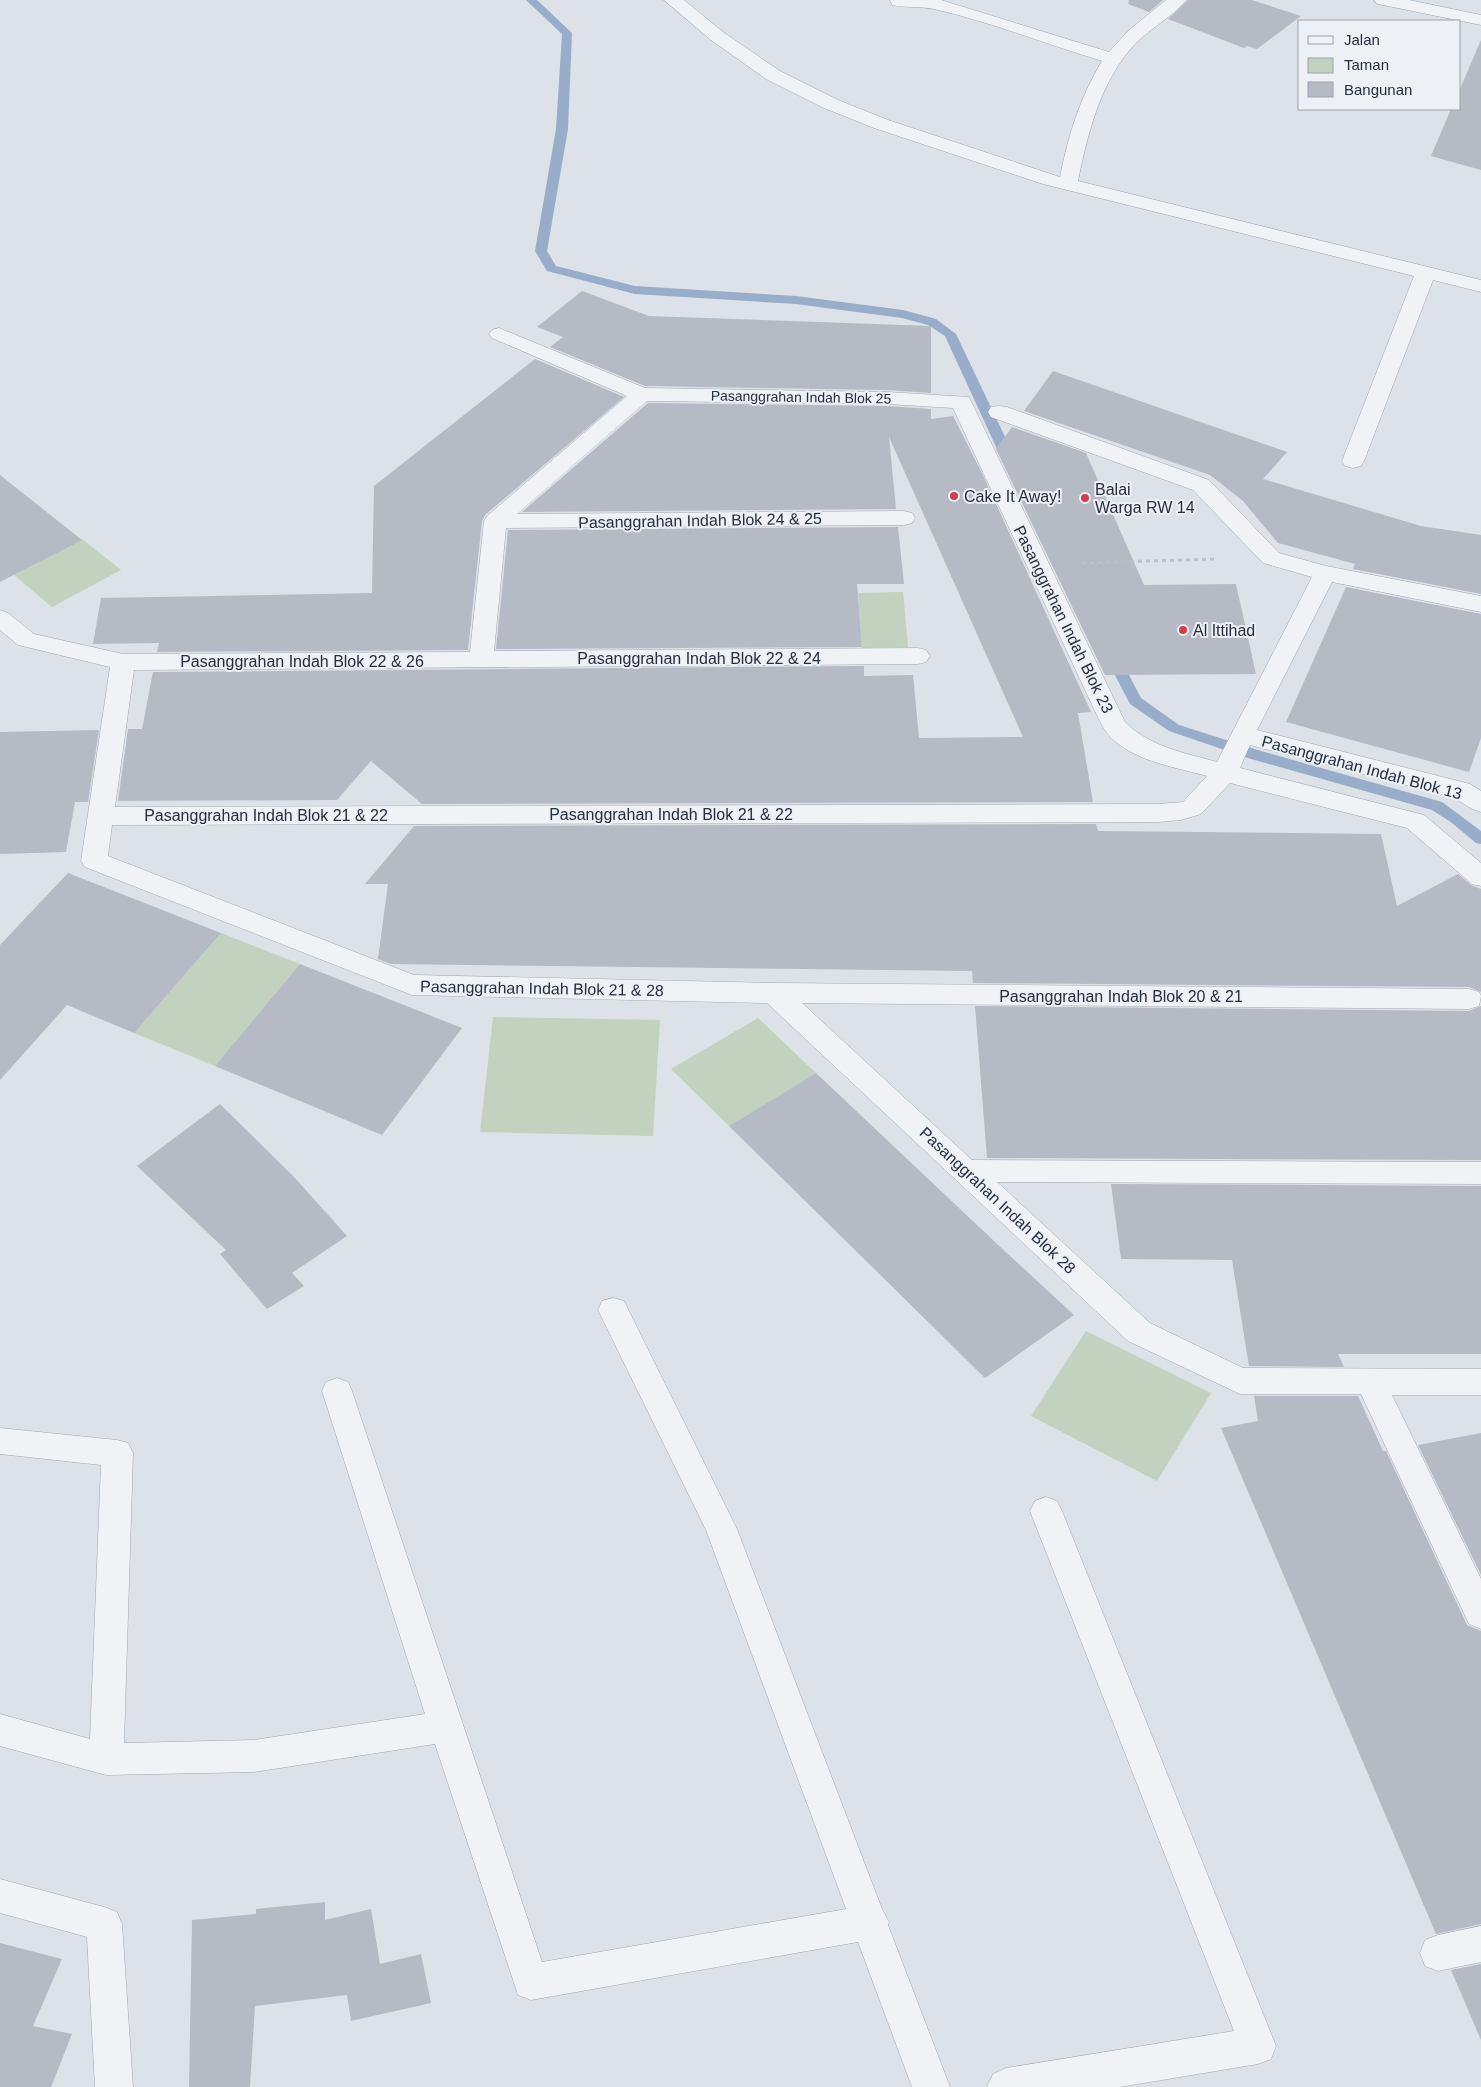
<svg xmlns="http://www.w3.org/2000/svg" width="1481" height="2087" viewBox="0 0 1481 2087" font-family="Helvetica,sans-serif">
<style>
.green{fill:#c2d2be}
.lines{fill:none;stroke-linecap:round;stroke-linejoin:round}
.stream{fill:#97adc9;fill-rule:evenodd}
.building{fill:#b5bac5}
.street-casing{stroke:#a2a8b2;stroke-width:1}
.path{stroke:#bbbfc6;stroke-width:3;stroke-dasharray:4 4;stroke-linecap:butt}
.street{fill:#f0f2f6;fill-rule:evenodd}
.poi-dot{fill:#d23e4d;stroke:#edf0f5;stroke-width:2}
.labels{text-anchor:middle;stroke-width:4;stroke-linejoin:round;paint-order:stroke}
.far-street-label{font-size:14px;fill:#262e3f;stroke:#edf0f5}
.poi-label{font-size:16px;fill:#262e3f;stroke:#edf0f5;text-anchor:start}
.street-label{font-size:16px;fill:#262e3f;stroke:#edf0f5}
</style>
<rect width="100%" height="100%" fill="#dde1e8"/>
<g class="green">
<polygon points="82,539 121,570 52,607 14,575"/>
<polygon points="903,592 908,647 862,648 858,593"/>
<polygon points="221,933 300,964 215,1066 134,1033"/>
<polygon points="493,1017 660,1020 653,1136 480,1132"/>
<polygon points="758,1018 816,1073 729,1126 671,1069"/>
<polygon points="1086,1331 1211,1393 1157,1481 1031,1416"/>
</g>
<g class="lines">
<g class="stream">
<polygon points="526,0 537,0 572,33 568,129 547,251 556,266 635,286 796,296 903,310 936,319 956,334 1017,462 1015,465 1005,465 1003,462 945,336 928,325 902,318 796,304 635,294 547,271 535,251 556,129 562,34"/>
<polygon points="1112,651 1117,653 1119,656 1141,698 1179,725 1261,751 1442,802 1481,831 1481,844 1476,843 1452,823 1432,810 1251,759 1169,731 1130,704 1105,656 1107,653"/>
</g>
</g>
<g class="building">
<polygon points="1129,0 1163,0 1149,12 1128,4"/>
<polygon points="1188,0 1252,0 1301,16 1257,49 1247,46 1244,48 1168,19"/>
<polygon points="1481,40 1481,170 1431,156 1451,109 1460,109 1460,89"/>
<polygon points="582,291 649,316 931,326 931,393 887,390 645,386 550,347 563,337 537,327"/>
<polygon points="535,359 624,397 485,515 482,521 468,650 157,652 159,643 93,644 101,598 372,593 374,486"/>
<polygon points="1053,371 1287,452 1263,479 1421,526 1481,535 1481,594 1353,569 1355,564 1278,543 1243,501 1210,475 1024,411"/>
<polygon points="648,403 887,406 931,409 931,419 953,416 981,471 1091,712 1078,713 1093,802 422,804 371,761 337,800 118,801 128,729 142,729 153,672 864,666 864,676 913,675 919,738 1023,737 889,437 896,509 522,512"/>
<polygon points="1012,427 1086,453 1144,585 1236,584 1256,674 1105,675 996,449"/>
<polygon points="0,475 82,540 0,582"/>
<polygon points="898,527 904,584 857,584 862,647 496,649 508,530"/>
<polygon points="1346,587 1481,614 1481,738 1469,772 1286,722"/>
<polygon points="99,730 88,802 75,802 66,852 0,854 0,732"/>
<polygon points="1096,824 1098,831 1381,834 1397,906 1458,874 1471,885 1481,889 1481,992 1469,987 973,983 972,971 391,964 378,959 388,884 365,884 414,826"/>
<polygon points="68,873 221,933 134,1033 67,1005 0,1080 0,945"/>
<polygon points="300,964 462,1028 382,1135 215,1066"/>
<polygon points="975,1006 1469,1011 1481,1006 1481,1160 987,1158"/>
<polygon points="816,1073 995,1242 1074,1315 985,1378 729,1126"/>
<polygon points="220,1104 295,1178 347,1236 292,1273 304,1286 267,1309 220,1254 226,1250 137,1166"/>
<polygon points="1111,1184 1481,1186 1481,1354 1338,1354 1344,1367 1249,1366 1232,1260 1121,1259"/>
<polygon points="1254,1396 1358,1396 1383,1451 1386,1451 1467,1625 1481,1631 1481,1924 1436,1934 1221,1428 1258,1421"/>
<polygon points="1481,1433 1481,1575 1418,1445"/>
<polygon points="325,1902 325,1920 371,1909 380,1964 421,1954 431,2003 351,2021 347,1995 255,2006 250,2087 189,2087 192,1920 256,1914 256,1909"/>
<polygon points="0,1943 62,1959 33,2026 72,2034 51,2087 0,2087"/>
<polygon points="1481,1964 1481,2040 1451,1970"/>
</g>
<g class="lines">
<defs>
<g id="street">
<path d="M664,0H684L723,32L780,71L838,100L888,120L1060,177C1068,136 1080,97 1102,61C1046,44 991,22 934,9C920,6 905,8 892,5L890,0H941L1109,52L1128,31L1166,0H1186C1177,13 1150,29 1137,42C1101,79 1088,132 1078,181L1481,280V292L1433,280L1364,461L1361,466L1353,468L1345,466L1342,461L1414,276L1043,184L874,128L824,108L766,79L711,40Z"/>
<polygon points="1374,0 1409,0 1481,15 1481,25 1383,5 1377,4"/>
<path d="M499,328L645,388L887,392L969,397L1125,722C1150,747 1185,753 1217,762L1312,577L1263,563L1193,490L991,417L988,412L991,407L999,406L1007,407L1209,480L1279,553L1326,566L1481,596V612L1332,582L1257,730L1470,784L1481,791V812L1472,809L1453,797L1250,745L1240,768L1424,815L1481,863V886L1472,884L1407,828L1230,783L1201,814L1181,820L1158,822L112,825L108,856L414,975L774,983L1469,989L1479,992L1481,996L1479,1006L1469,1009L802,1003L972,1160L1481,1162V1184L997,1182L1150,1323L1243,1368L1481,1369V1395H1392L1481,1579V1629L1469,1624L1361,1394H1240L1128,1341L767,1003L412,995L85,867L81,861L110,667L18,645L0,630V610L8,613L34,634L123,654L470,652L484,521L487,516L627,396L492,338L489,334L492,330ZM647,401L887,404L953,408L1094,709C1098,717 1102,726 1107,733C1130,761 1175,767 1207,776L1183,802L1158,804L115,807L134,670L918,664L926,662L930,656L926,650L918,648L494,651L506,528L904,525L912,523L915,518L912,513L904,511L517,514Z"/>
<polygon points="613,1298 624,1301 737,1529 882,1909 889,1922 888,1925 950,2087 912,2087 858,1942 531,2000 518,1995 435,1744 254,1772 106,1775 0,1746 0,1714 90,1739 101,1465 0,1454 0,1428 117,1440 128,1443 133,1453 124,1743 254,1740 425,1714 322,1391 326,1382 337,1378 348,1382 352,1391 542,1962 846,1909 706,1530 598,1310 602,1301"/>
<polygon points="1046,1497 1057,1501 1062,1511 1276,2046 1271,2059 1258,2064 1120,2087 987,2087 993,2074 1006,2068 1234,2031 1030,1511 1035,1501"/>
<polygon points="0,1879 104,1907 117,1912 122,1924 133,2087 95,2087 87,1937 0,1913"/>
<polygon points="1481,1926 1481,1962 1438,1971 1425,1966 1420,1953 1425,1940 1438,1935"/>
</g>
</defs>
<use href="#street" class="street-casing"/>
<polyline class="path" points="1082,563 1218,559"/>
<use href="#street" class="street"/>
</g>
<g class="poi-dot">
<circle cx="954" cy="496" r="5"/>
<circle cx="1085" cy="498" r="5"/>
<circle cx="1183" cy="630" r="5"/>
</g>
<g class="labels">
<g class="far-street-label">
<text transform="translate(801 397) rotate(1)" y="5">Pasanggrahan Indah Blok 25</text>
</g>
<g class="poi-label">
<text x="1095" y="495">Balai<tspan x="1095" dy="18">Warga RW 14</tspan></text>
<text x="964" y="502">Cake It Away!</text>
<text x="1193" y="636">Al Ittihad</text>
</g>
<g class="street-label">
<text transform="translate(700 520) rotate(-1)" y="6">Pasanggrahan Indah Blok 24 &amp; 25</text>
<text transform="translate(1064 619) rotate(64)" y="6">Pasanggrahan Indah Blok 23</text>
<text x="699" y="664">Pasanggrahan Indah Blok 22 &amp; 24</text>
<text x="302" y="667">Pasanggrahan Indah Blok 22 &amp; 26</text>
<text transform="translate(1362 767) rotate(15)" y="6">Pasanggrahan Indah Blok 13</text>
<text x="671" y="820">Pasanggrahan Indah Blok 21 &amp; 22</text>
<text x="266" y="821">Pasanggrahan Indah Blok 21 &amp; 22</text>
<text transform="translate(542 988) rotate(1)" y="6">Pasanggrahan Indah Blok 21 &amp; 28</text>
<text x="1121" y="1002">Pasanggrahan Indah Blok 20 &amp; 21</text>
<text transform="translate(998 1200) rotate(43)" y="6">Pasanggrahan Indah Blok 28</text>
</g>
</g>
<rect x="1298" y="20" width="162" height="90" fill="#edf0f5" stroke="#9da2ac"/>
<rect x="1308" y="36" width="25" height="8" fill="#f0f2f6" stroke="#9da2ac"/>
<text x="1344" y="45" font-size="15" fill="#262e3f">Jalan</text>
<rect x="1308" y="58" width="25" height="15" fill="#c2d2be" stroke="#9da2ac"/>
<text x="1344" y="70" font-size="15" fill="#262e3f">Taman</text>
<rect x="1308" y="82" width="25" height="15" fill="#b5bac5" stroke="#9da2ac"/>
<text x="1344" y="95" font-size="15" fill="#262e3f">Bangunan</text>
</svg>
